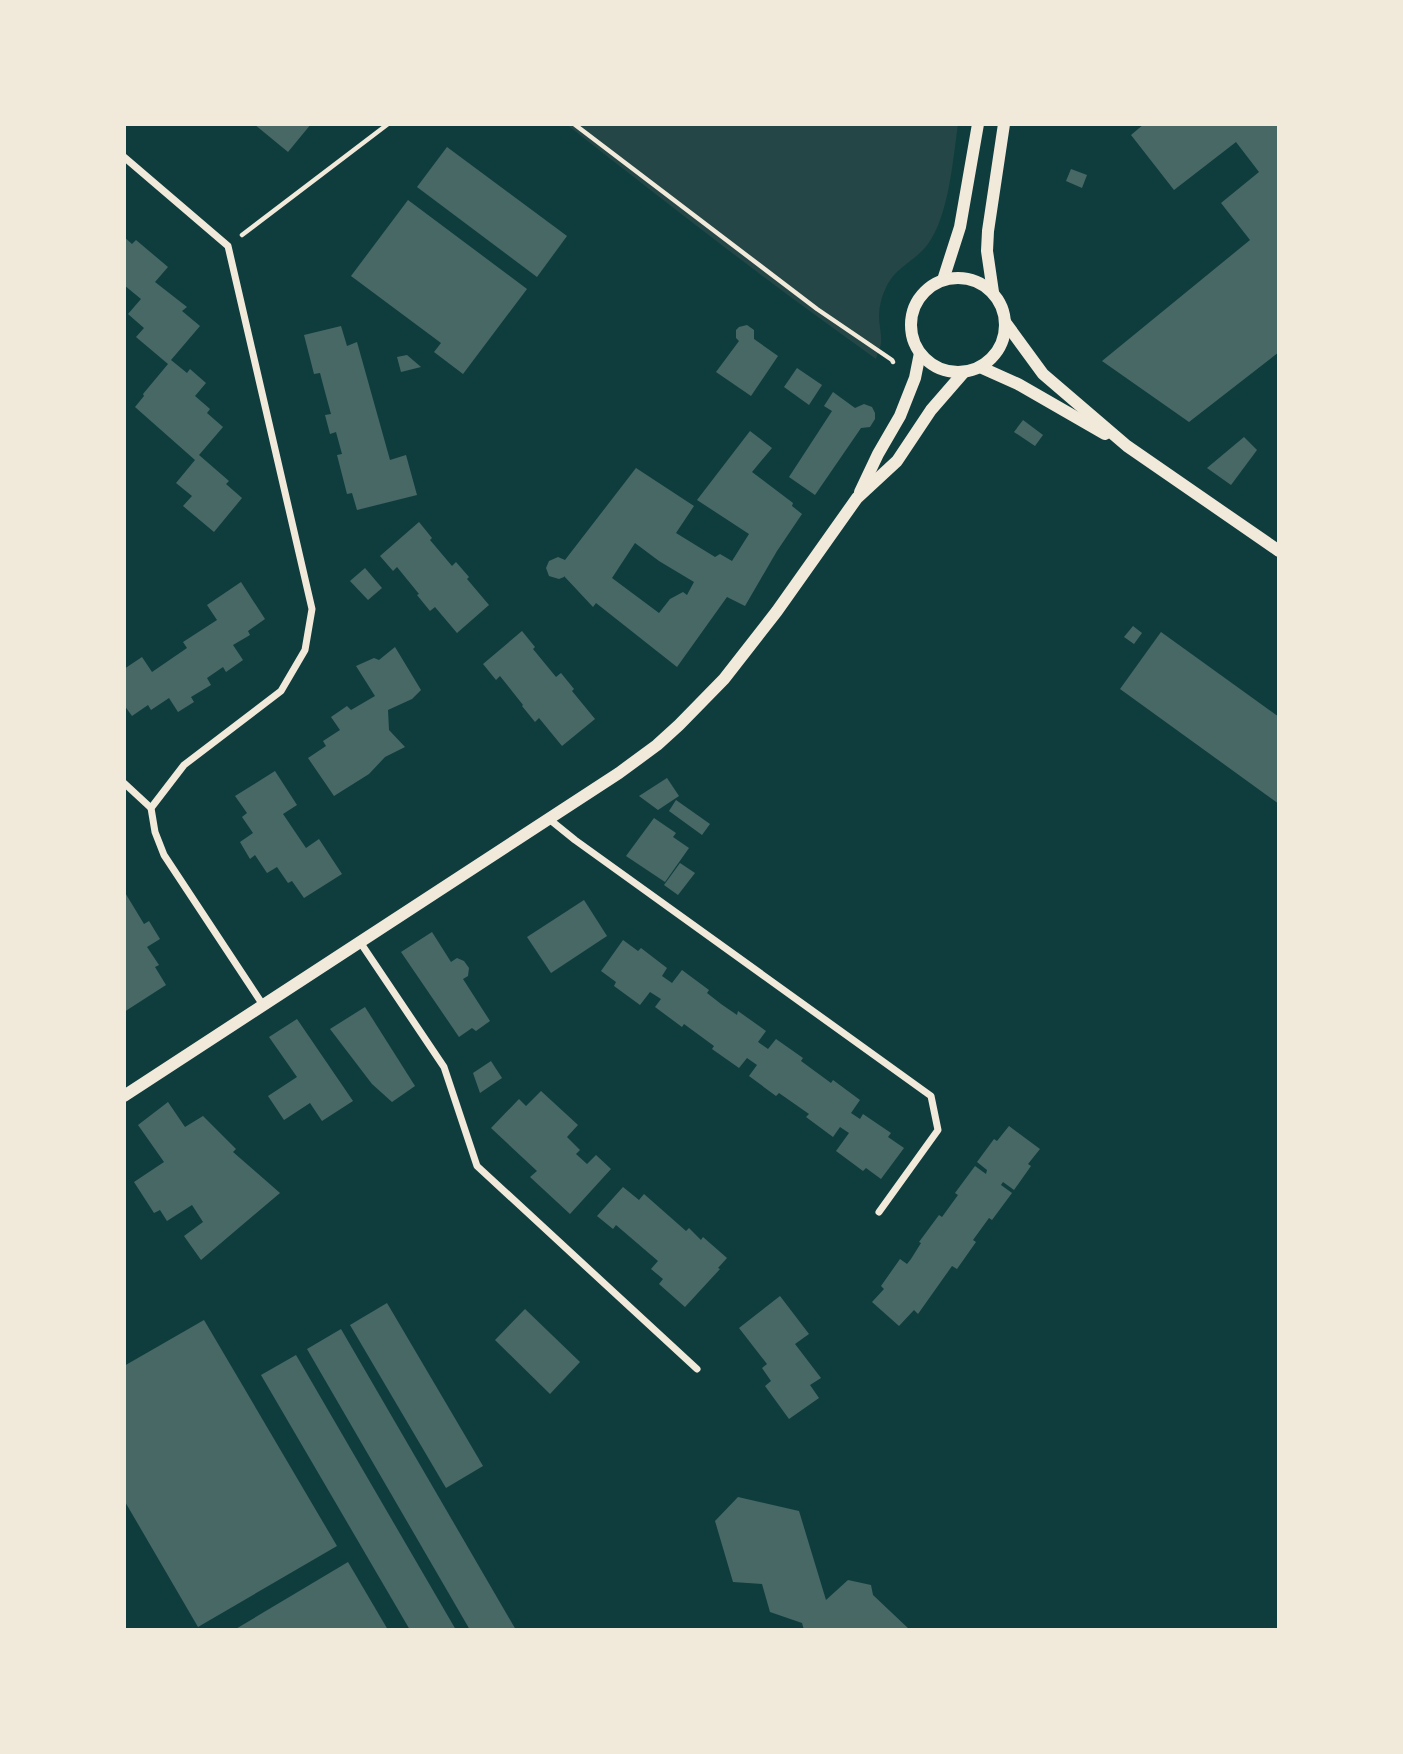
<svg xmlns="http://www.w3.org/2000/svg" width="1403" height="1754" viewBox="0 0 1403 1754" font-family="'Fira Sans Condensed',sans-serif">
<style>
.green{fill:#244646}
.building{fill:#486865;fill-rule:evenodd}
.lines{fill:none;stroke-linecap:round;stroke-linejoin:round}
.path{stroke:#f1e9da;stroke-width:4.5}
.minor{stroke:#f1e9da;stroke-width:7}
.tertiary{stroke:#f1e9da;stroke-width:12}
</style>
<rect width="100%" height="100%" fill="#0f3d3e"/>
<path class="green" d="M566,124H958C953,159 949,215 928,244C915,262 894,267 885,290C881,298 879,308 879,317C879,325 882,335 881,344C880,349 877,354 876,359C770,284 668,204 566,124Z"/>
<g class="building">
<polygon points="254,124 311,124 288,152"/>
<polygon points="1144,124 1279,124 1279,352 1189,422 1102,361 1250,240 1221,203 1259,172 1236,142 1174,190 1131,135"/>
<polygon points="447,147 567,236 537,277 417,187"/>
<polygon points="1071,169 1087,175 1082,188 1066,181"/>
<polygon points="408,200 527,289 463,374 434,352 441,343 351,276"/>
<polygon points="124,237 132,244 136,240 168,267 155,282 187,307 182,311 200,326 171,360 187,373 190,369 206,383 195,396 210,409 207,413 223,427 199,455 229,481 226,484 242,498 214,532 183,506 192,496 176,483 195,460 135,407 144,396 143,394 168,364 136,337 144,328 128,314 141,299 124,285"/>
<polygon points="747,325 754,330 754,339 778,356 751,396 716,372 739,341 736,338 736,330 739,327"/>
<polygon points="341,326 347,346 357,342 390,460 406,455 417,495 357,510 352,493 347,494 337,455 342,454 336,432 330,434 325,415 331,414 325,392 320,373 314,374 304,335"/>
<polygon points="407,355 421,367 401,372 397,357"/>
<polygon points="797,368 822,385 809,405 784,387"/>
<polygon points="833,392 855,408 864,404 872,407 875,413 875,419 870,427 861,428 815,495 789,477 832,411 824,406"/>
<polygon points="1023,420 1043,435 1035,446 1014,432"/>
<path d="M750,431L772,448L752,472L793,503L792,506L802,514L777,551L745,606L727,597L677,667L596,603L593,607L564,576V577L559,579L549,576L546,568L549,561L558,557L565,560L636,468L694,506L676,533L715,557L720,554L732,561L749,534L697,500ZM635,543L659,561L694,582L687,595L683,592L670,599L659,613L612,578Z"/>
<polygon points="1244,437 1257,450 1231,485 1207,468"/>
<polygon points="419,522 432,538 430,540 452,566 456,562 469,577 467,579 489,605 457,633 435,607 430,611 417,595 419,594 397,567 393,571 380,556"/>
<polygon points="365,568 382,588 368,600 350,581"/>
<polygon points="241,582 265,619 248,631 250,635 233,645 243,660 226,672 223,667 207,678 211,685 191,697 194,702 178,712 169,698 151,710 148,705 132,716 124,705 124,669 142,657 152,672 187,648 183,642 217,620 207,605"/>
<polygon points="1133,626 1142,633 1134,644 1124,637"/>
<polygon points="522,631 535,647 533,649 556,677 561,673 574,689 572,691 595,719 562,746 539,718 535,722 522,706 523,705 500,676 496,680 483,664"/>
<polygon points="1161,632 1279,717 1279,804 1120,689"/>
<polygon points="395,647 421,690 412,699 388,710 389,730 405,747 385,757 369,774 334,796 308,758 326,746 323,741 340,730 331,717 347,706 351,710 375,696 356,666 374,658 379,660"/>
<polygon points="275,771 297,805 283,814 306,848 319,839 342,874 304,898 292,881 288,883 277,867 267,873 255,855 250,859 240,842 253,833 242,817 247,813 235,796"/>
<polygon points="667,778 679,796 658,810 639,796"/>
<polygon points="676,800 710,824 702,835 669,811"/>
<polygon points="654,818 676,833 673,837 689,848 665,882 626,856"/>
<polygon points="680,863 695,873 678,895 664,885"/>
<polygon points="124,891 144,924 149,921 160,939 147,947 159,965 155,967 166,985 124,1012"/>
<polygon points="584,900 607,936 551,973 527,937"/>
<polygon points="432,932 451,962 457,958 464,961 469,968 468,976 463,979 490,1021 476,1031 472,1028 459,1037 401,952"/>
<polygon points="623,940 638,951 641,948 667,968 662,976 672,983 682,970 709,990 707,993 721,1004 737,1015 738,1011 766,1031 758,1042 768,1049 776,1039 803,1058 801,1061 831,1083 833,1080 860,1100 851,1113 860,1119 863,1114 891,1133 888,1137 904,1148 881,1179 866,1168 863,1171 836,1151 849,1133 840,1127 833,1137 806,1117 809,1114 779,1093 776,1096 749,1076 757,1065 747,1058 739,1068 712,1049 714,1046 684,1024 682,1027 655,1007 661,999 650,992 640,1005 614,986 616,982 601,971"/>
<polygon points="365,1007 415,1086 392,1102 372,1084 330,1029"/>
<polygon points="297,1019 353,1101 322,1121 310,1103 284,1120 268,1096 297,1077 269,1037"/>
<polygon points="491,1061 502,1078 480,1093 473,1073"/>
<polygon points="541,1091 578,1125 567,1137 580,1150 576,1154 587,1164 596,1155 611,1169 570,1214 530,1177 537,1171 491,1128 519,1099 526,1106"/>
<polygon points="168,1102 185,1127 203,1116 236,1149 233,1152 280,1193 201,1260 184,1236 203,1222 192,1205 167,1221 160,1210 154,1213 134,1182 164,1162 138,1125"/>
<polygon points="1009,1126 1040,1149 1028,1164 1031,1166 1014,1190 1003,1182 1001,1185 1012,1193 992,1220 989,1218 973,1240 976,1242 957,1269 952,1266 918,1314 914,1310 899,1326 872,1302 884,1289 881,1286 900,1259 907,1264 911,1259 921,1243 919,1242 939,1215 942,1217 958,1195 955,1193 975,1166 986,1174 987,1170 977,1162 994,1139 997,1141"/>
<polygon points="623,1187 639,1200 644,1194 686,1231 689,1228 701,1240 703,1237 727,1258 718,1268 720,1269 685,1307 659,1284 663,1279 651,1269 658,1261 616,1225 613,1229 597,1216"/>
<polygon points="780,1296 809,1334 795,1344 821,1378 810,1385 819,1398 789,1419 765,1386 771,1381 762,1368 767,1364 739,1328"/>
<polygon points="387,1303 483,1466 446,1488 350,1325"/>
<polygon points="525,1309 580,1362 550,1394 495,1340"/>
<polygon points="204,1320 337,1546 198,1627 124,1500 124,1366"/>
<polygon points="341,1329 516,1630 470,1630 307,1349"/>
<polygon points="296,1355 456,1630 410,1630 261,1375"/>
<polygon points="738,1497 799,1511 826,1600 848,1580 871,1585 873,1595 910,1630 804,1630 802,1623 770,1612 762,1584 733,1582 715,1521"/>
<polygon points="348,1562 388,1630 234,1630"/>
</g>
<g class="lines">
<g class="path">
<polyline points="574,124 817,309 892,360 893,362"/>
<polyline points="242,235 388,124"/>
</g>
<g class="minor">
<polyline points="124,157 228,246 312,609 305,650 281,691 184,765 151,808 155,832 164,855 263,1005"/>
<polyline points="124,783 151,808"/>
<polyline points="549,819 575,840 931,1096 938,1130 879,1212"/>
<polyline points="360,942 444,1067 477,1166 697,1369"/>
</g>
<g class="tertiary">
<circle cx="958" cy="325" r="47"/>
<polyline points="943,280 960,227 978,124"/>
<polyline points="993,292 987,251 988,231 1004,124"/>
<polyline points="1005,322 1043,374 1127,446 1279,551"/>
<polyline points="980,367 1018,384 1105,434"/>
<polyline points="860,492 878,454 900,416 915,378 920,353"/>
<polyline points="124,1096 619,773 657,745 679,725 724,679 777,611 857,498 897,461 931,410 964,372"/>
</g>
</g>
<rect width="1403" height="1754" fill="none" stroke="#f1e9da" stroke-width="252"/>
</svg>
